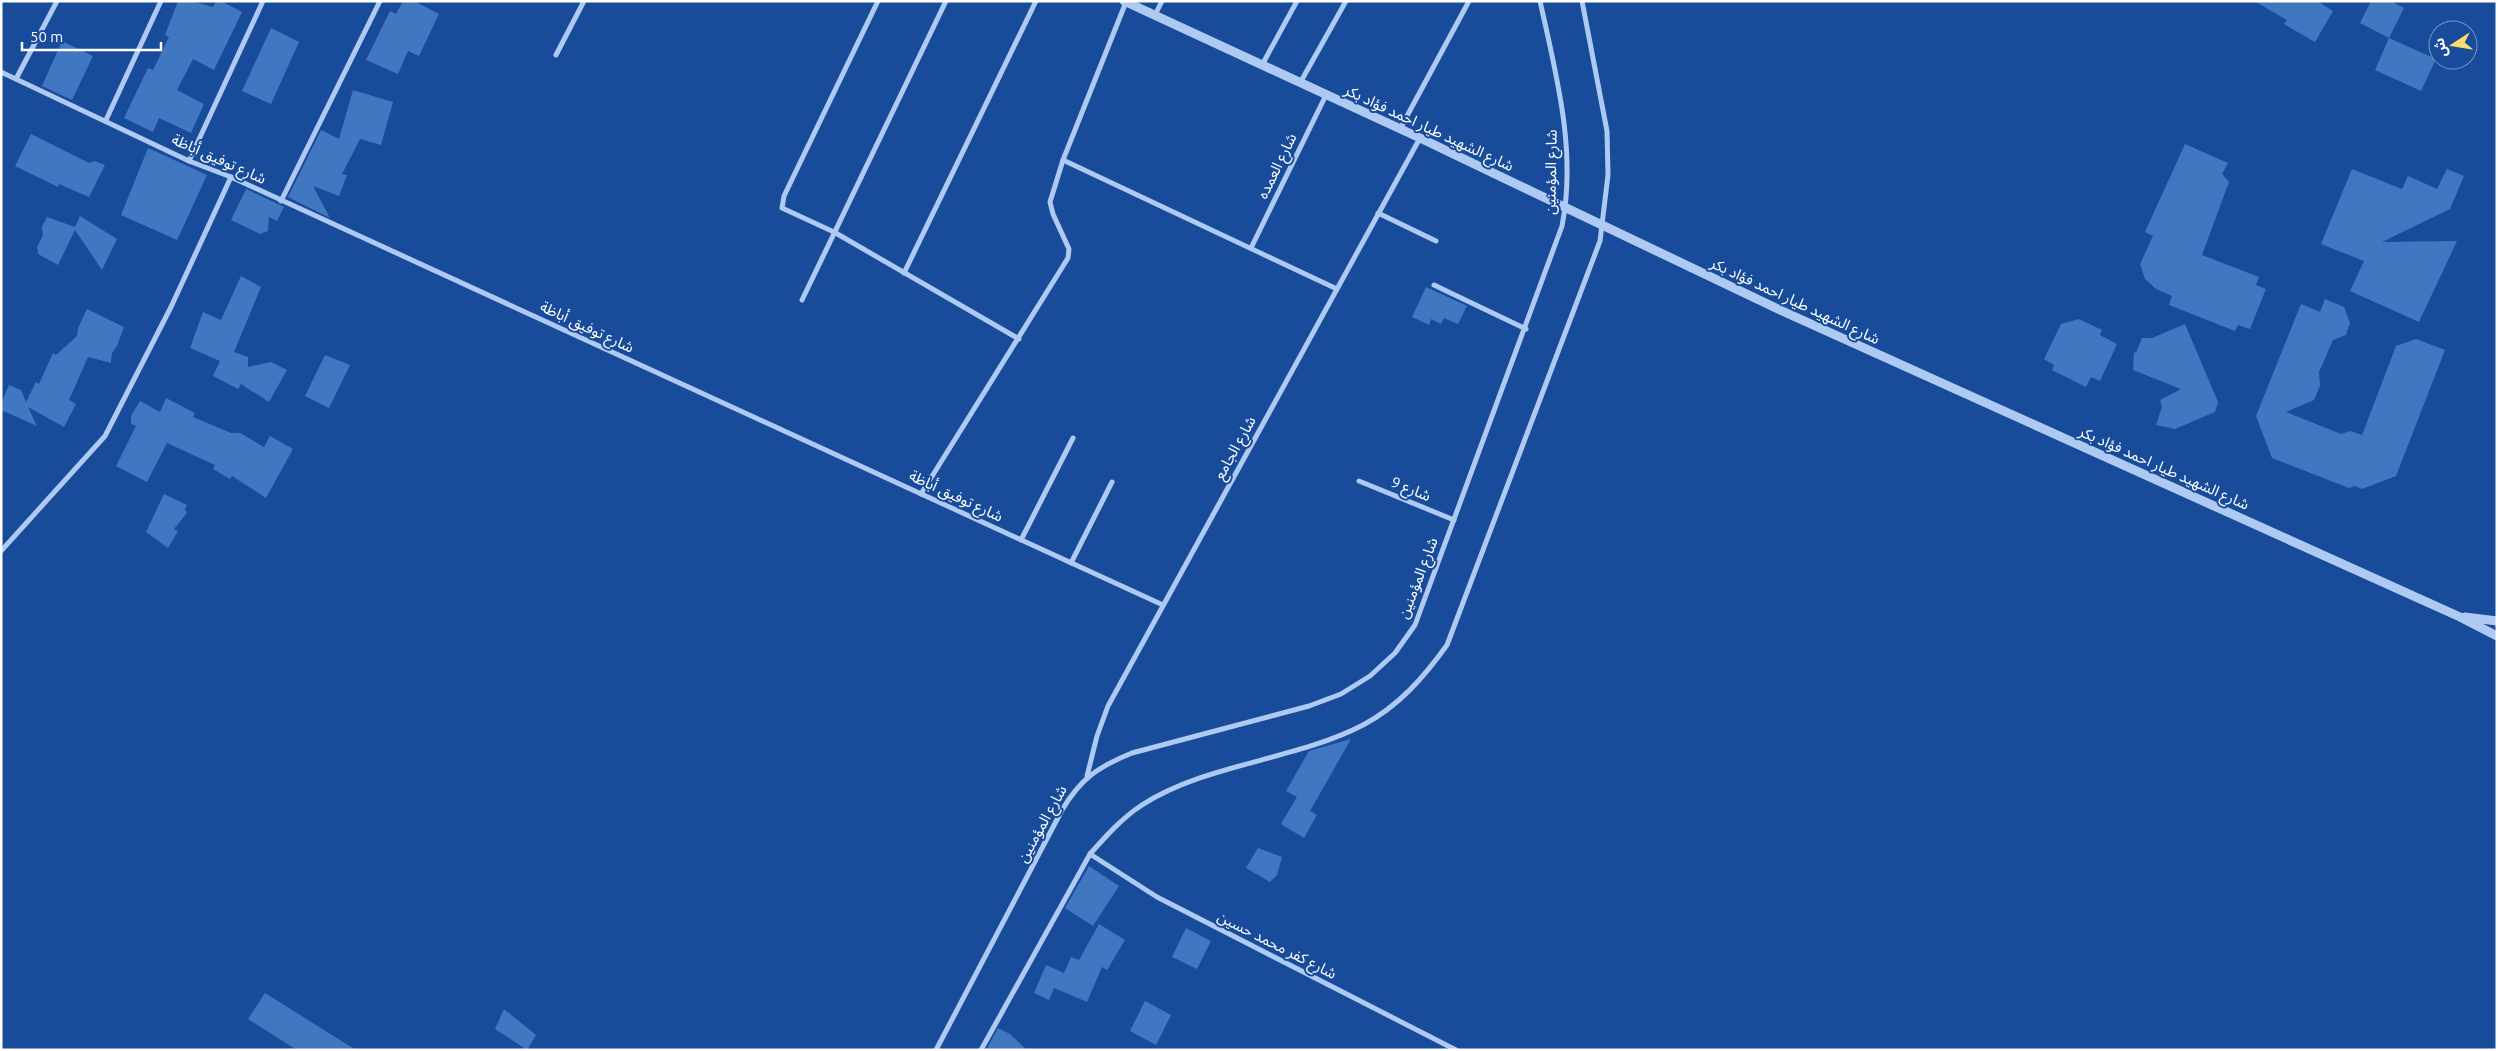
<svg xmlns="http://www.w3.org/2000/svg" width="2498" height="1051" viewBox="0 0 2498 1051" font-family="Ubuntu,'Noto Sans Arabic',sans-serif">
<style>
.building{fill:#4176c1}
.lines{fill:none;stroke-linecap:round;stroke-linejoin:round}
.minor{stroke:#aecaf2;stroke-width:5}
.tertiary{stroke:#aecaf2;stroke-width:9}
.labels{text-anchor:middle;stroke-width:4;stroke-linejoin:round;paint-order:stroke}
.street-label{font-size:15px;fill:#fff;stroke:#184c9b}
</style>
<rect width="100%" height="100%" fill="#184c9b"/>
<g class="building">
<polygon points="178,1 192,1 213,7 216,1 221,1 242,12 214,70 193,59 177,90 204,104 191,133 159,118 153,132 124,118 148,68 153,70 169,37 165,35"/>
<polygon points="403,1 414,1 439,14 419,56 408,51 398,74 366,60 390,11 396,14"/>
<polygon points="2254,1 2317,1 2333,11 2315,42 2284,24 2287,20"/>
<polygon points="2371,1 2391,1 2404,8 2389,38 2360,23"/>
<polygon points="271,28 299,42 271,104 242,91"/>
<polygon points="2389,38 2436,59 2421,91 2375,70"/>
<polygon points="62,41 93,56 72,100 42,86"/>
<polygon points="353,90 393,102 381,145 360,139 342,174 347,175 339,196 313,186 330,218 288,197 321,130 339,139"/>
<polygon points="31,134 89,163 95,161 105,165 89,197 59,184 58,187 15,166"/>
<polygon points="2185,144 2228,163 2222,174 2229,182 2202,255 2259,277 2256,285 2266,289 2250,329 2238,325 2235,331 2169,305 2172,296 2156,289 2145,279 2140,264 2153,236 2145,232"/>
<polygon points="148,148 207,175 177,240 121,215"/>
<polygon points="2352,169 2402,189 2408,176 2437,189 2447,169 2464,176 2450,209 2382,242 2457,241 2419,322 2350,291 2364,261 2321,244"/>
<polygon points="246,189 284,207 277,221 269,217 268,231 260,234 231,220"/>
<polygon points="80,216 117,239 102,270 75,230 58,265 38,254 37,247 43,235 42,227 47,217 75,227"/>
<polygon points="241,276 261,287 234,352 248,357 248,367 271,362 287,370 269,402 241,384 238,389 213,376 220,361 190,348 203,312 221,320"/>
<polygon points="1426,287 1467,306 1458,324 1444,318 1441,324 1431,319 1429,325 1412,317"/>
<polygon points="2325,299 2344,307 2350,323 2346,335 2333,340 2319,372 2320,386 2314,400 2286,412 2341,434 2350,431 2362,435 2396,346 2416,339 2445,350 2396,476 2362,489 2355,486 2349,488 2272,458 2256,416 2301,304 2320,312"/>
<polygon points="87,309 124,327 117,346 112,353 111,363 88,357 69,400 76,404 64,427 28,407 37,426 1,410 1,404 9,385 21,390 26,402 36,382 39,384 53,353 56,355 77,336 78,328"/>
<polygon points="2079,319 2102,330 2100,335 2117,344 2100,381 2091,377 2086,387 2052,370 2054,365 2044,359 2061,324"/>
<polygon points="2185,324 2218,402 2215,412 2175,429 2156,425 2162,407 2160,400 2181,389 2133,370 2134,352 2136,353 2142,338 2152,338"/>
<polygon points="325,355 350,365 329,408 305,396"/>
<polygon points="166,398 195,413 193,417 231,433 240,433 264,447 270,436 293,449 266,498 232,476 230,479 213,469 215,465 167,443 147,482 116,466 136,426 131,424 131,416 140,401 160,412"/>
<polygon points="164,494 187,505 185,509 187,513 174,529 178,531 168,548 146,532"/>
<polygon points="1351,739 1310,811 1317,815 1304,838 1281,824 1297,797 1286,791 1309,751"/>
<polygon points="1258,848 1282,857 1277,875 1270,882 1246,868"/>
<polygon points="1089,866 1119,886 1093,926 1065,908"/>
<polygon points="1099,924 1125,940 1107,970 1102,967 1087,1002 1054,988 1049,1000 1034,993 1046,965 1064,973 1071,957 1079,960"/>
<polygon points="1186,928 1211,941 1197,969 1172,957"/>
<polygon points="265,993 324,1030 356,1050 297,1050 248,1019"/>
<polygon points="1145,1001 1171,1015 1156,1045 1130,1031"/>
<polygon points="504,1009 536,1035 527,1050 495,1029"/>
<polygon points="998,1028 1010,1034 1027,1050 986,1050"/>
</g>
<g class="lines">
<g class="minor">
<polyline points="878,1 784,196 782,208 834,232 1019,339"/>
<polyline points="1155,15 1162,1"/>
<polyline points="556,55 584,1"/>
<polyline points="1262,65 1297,1"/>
<polyline points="1,72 189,161 231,177 1163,605"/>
<polyline points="16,79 57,1"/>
<polyline points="1300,83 1346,1"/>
<polyline points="106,120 161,1"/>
<polyline points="1400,129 1469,1"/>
<polyline points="1063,160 1337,289"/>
<polyline points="189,161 263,1"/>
<polyline points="281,201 380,1"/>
<polyline points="1378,213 1436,241"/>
<polyline points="1251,248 1326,95"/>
<polyline points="904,273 1036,1"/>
<polyline points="1434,285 1526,329"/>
<polyline points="802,300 946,1"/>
<polyline points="1359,481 1454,520"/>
<polyline points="921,494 1068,258 1069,249 1053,214 1050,202 1063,160 1126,2"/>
<polyline points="1021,540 1073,438"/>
<polyline points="1,551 105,436 171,307 231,177"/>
<polyline points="1071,563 1112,482"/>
<polyline points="1087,776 1097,736 1108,706 1420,138"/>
<polyline points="1090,854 1157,897 1456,1050"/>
<path d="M936,1050L1062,810C1081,778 1098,767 1132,753L1309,706L1341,694L1370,676L1395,653L1415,625L1562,226C1577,151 1556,74 1540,1"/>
<path d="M981,1050L1090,854C1106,836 1122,818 1142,805C1205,764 1296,760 1363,725C1399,706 1424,677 1447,645L1600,241L1608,175L1607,131L1582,1"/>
</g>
<g class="tertiary">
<polyline points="1124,1 1420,138 1780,310 2460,617 2497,636"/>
<polyline points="2465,617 2497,621"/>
</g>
</g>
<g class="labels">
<g class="street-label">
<text transform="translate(1429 128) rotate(25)" y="5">شارع الشهيد طيار احمد فؤاد بكر</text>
<text transform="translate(219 159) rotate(24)" y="5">شارع توفيق أباظة</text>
<text transform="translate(1277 166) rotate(-64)" y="5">شارع العمده</text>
<text transform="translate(1551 172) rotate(-89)" y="5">شارع المؤمنين</text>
<text transform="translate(1795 301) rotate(25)" y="5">شارع الشهيد طيار احمد فؤاد بكر</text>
<text transform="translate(587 327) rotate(25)" y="5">شارع توفيق أباظة</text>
<text transform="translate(1235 448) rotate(-61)" y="5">شارع الجامع</text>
<text transform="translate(2164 468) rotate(24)" y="5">شارع الشهيد طيار احمد فؤاد بكر</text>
<text transform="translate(1411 489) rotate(22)" y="5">شارع 9</text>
<text transform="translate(956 496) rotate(25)" y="5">شارع توفيق أباظة</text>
<text transform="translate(1418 578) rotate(-69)" y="5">شارع المؤمنين</text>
<text transform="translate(1042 824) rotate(-61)" y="5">شارع المؤمنين</text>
<text transform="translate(1277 945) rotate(27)" y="5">شارع كفر محمد حسين</text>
</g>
</g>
<rect width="2498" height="1051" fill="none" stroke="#ffffff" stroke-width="5"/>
<g transform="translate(2453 45) rotate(258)"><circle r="24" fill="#184c9b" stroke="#7494c3"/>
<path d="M0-4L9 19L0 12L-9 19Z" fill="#ffdb6f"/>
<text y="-8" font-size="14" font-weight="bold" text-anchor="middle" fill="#ffffff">ش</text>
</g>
<path d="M22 42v8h139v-8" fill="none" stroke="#ffffff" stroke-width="2.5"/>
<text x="30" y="42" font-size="15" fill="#ffffff" stroke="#184c9b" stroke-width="4" paint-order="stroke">50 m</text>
</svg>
